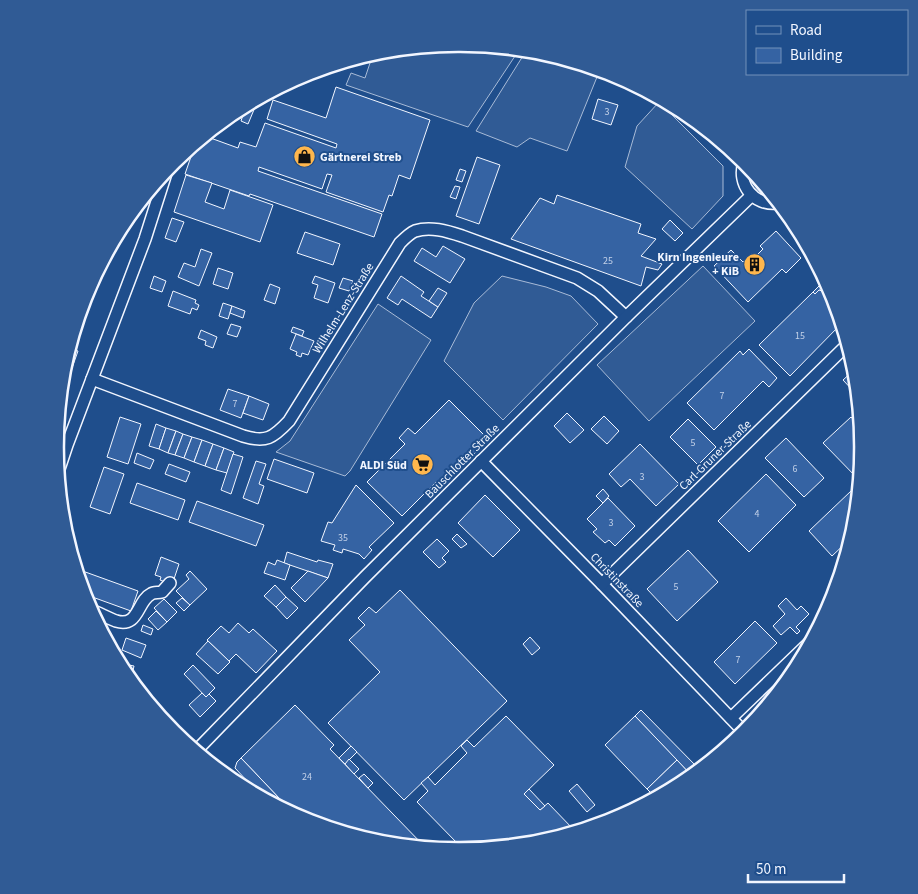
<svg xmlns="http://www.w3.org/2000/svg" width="918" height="894" viewBox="0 0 918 894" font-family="'Source Sans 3',sans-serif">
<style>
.built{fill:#305b95;stroke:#a8bbd7}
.building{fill:#3563a3;stroke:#f2f6ff}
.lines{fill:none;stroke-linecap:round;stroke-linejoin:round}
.minor-casing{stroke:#f2f6ff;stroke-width:14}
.minor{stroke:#1f4e8c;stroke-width:11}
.labels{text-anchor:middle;stroke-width:4;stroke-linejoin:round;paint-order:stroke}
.number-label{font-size:10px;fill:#c3d1e8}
.poi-label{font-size:12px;font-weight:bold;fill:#f2f6ff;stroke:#1f4e8c;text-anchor:end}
.street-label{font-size:12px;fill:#f2f6ff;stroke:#1f4e8c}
.rim{fill:none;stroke:#f2f6ff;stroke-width:2.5}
</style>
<rect width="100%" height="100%" fill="#1f4e8c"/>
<g class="built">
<polygon points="459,44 519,50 468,127 346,85 351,73 365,78 373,54 381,51"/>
<polygon points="526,51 597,77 567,151 530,138 517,147 476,131"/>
<polygon points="659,102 723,166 723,196 692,229 625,167 637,126"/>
<polygon points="703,266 755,321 649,421 597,365"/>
<polygon points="502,276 546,287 571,296 598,324 503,420 444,361 474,303"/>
<polygon points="378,304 431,340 350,471 345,476 276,452 290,441"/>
</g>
<g class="building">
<polygon points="336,87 430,120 410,179 399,175 392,196 389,195 383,212 326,192 332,175 327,174 322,189 259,167 258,171 382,214 374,237 250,194 249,196 185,174 195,145 205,136 238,148 240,142 256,147 265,123 336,148 337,144 267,119 273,100 326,118"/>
<polygon points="598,99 618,105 611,125 592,119"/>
<polygon points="258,100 248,124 241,121 243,115 235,112"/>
<polygon points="477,157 500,165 479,224 456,216"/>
<polygon points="460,169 466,171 462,182 456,180"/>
<polygon points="186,175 212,183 205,202 224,209 230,190 273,205 260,242 174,212"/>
<polygon points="455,186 460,187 456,199 450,197"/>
<polygon points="557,195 641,224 638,233 656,239 641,256 662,264 658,270 646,267 641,286 511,239 540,198 554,204"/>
<polygon points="172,218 184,222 176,242 165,238"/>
<polygon points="670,220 683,233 675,241 662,229"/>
<polygon points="776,231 801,258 786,273 782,269 748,302 714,266 731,250 743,262 752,254 755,257 763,249 760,246"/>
<polygon points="305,232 340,244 333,265 297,253"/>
<polygon points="443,246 465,259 450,283 414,261 422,248 436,257"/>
<polygon points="201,249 212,253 199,286 178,277 184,263 195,267"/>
<polygon points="218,268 233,273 228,289 213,284"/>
<polygon points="154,276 166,281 162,292 150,288"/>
<polygon points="315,276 335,283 328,303 314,298 318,285 312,283"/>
<polygon points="401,276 424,292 421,296 438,307 431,318 402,299 398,305 387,298"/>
<polygon points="343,278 353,281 349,291 339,288"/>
<polygon points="270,284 280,288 275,304 264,300"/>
<polygon points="825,284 828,285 829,288 825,292 819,290 815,294 813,292 819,286"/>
<polygon points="438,288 447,293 438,307 429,301"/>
<polygon points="829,288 832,293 841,324 790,376 759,345 813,292 815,294 819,290 825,292"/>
<polygon points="173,291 196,300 195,303 199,305 197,310 192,308 190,314 168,306"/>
<polygon points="223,303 232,306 228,319 219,316"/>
<polygon points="232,306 245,311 243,318 230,313"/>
<polygon points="231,324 241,327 237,337 227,334"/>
<polygon points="293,327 304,331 302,336 291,332"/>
<polygon points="201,330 217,337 213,348 205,345 206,341 198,338"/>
<polygon points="296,334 314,341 308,355 302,353 301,357 296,355 297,352 290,349"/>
<polygon points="70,348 78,351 72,368 64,366"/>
<polygon points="749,349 777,378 769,387 763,381 714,430 687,403 740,351 743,355"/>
<polygon points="855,369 857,395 843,380"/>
<polygon points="228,389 249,396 241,418 220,410"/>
<polygon points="249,396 269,404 263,420 243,413"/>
<polygon points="449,400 484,435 474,444 479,449 441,487 436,482 402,516 367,482 405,444 399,438 408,428 415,434"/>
<polygon points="567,413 584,430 570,443 554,426"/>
<polygon points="604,416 619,431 607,444 591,429"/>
<polygon points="120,417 141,424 128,464 107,457"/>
<polygon points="851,417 860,427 862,447 859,480 823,443"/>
<polygon points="688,419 716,447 698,465 670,437"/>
<polygon points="156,424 166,428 159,449 149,446"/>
<polygon points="166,428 176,431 168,453 159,449"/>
<polygon points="176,431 183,434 175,455 168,453"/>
<polygon points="183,434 192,437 184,458 175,455"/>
<polygon points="192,437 202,440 194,462 184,458"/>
<polygon points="786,438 824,478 804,497 765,458"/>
<polygon points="202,440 213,444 205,466 194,462"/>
<polygon points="213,444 224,448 216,470 205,466"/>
<polygon points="640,444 679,484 656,506 630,479 621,487 609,474"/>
<polygon points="224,448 234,452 227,473 216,470"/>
<polygon points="137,453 154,460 150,469 134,463"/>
<polygon points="233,454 243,457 231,494 221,490"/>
<polygon points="274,459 314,473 307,493 267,479"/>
<polygon points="256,461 266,464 259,484 264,486 258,504 243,498"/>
<polygon points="169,464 190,472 186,482 165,474"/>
<polygon points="104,467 124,474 110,514 90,507"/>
<polygon points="766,474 796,505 749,552 718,521"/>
<polygon points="137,483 185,500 178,520 130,503"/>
<polygon points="356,485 394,523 369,547 372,550 364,559 359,554 343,549 342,553 333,550 335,545 321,541 328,522 332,523"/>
<polygon points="603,489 609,496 603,503 596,496"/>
<polygon points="851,491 857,498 854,526 850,539 832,556 809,531"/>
<polygon points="485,495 520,530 493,557 458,523"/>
<polygon points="608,498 635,526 615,546 609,540 605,543 593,532 597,529 587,519"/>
<polygon points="197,501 264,525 256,546 189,522"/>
<polygon points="457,534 467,544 461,548 452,539"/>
<polygon points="437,539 449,551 442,558 446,562 439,568 423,552"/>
<polygon points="688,550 718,582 677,621 647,589"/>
<polygon points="287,552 317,562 318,560 333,564 328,578 284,563"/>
<polygon points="161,557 179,564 173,582 165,582 160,580 161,577 155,575"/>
<polygon points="277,560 290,565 285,580 264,573 268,562 275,565"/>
<polygon points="77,569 138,591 131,611 84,594"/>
<polygon points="190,571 207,589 190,605 176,591 189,579 186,575"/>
<polygon points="308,571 328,578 305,602 291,588"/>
<polygon points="275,585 286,597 276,607 264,596"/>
<polygon points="400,590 507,701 404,800 328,723 380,672 349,640 365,625 358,618 369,607 376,613"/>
<polygon points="286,597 298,608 287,619 276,607"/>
<polygon points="182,598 190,605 184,611 176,603"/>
<polygon points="786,598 797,610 801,606 809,614 796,627 800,631 797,634 790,627 781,635 773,626 785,614 778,606"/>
<polygon points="164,599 177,612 167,622 154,608"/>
<polygon points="156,611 167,622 158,630 148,619"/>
<polygon points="755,621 777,643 735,684 714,662"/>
<polygon points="238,623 249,633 253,629 277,651 256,673 236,654 229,661 207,640 221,626 229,633"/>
<polygon points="143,625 153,629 151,635 141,631"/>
<polygon points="530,637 540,648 532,655 523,644"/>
<polygon points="126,638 146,645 141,658 122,650"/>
<polygon points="208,641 230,662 218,674 196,654"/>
<polygon points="119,663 134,666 131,679 124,671"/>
<polygon points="193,665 215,688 206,697 184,674"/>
<polygon points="202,693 206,697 209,694 216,701 200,717 189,705"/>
<polygon points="295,705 334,745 330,749 425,847 380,842 304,819 280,806 276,802 279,798 241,758"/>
<polygon points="641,710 699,769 691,775 635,716"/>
<polygon points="506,716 554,765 524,794 540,810 548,803 574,830 572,832 537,843 459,850 452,850 458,844 417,802 428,791 421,783 428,777 435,785 467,753 461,746 467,740 474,747"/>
<polygon points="635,716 677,760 647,789 605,745"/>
<polygon points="351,746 357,752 345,764 339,758"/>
<polygon points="241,758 279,798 276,802 280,806 262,797 235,768 237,762"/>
<polygon points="349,759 359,769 354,774 345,764"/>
<polygon points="677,760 691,775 683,782 655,797 647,789"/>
<polygon points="364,774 373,783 368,788 359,778"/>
<polygon points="577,784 595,805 587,812 569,791"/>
<polygon points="529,789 545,806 540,810 524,794"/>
</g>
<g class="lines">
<defs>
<g id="minor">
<path d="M744,162C737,184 753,206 778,203"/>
<path d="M92,379L243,436C266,443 273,438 289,421L400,243C404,239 410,233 415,231C430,226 447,231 462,236L577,278L598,291L626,317"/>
<polyline points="481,461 602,584 744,732"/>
<polyline points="58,472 67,445 145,239 167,170"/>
<polyline points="602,584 847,345"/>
<path d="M91,610C99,613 108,618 116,621C139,628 137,601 151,594C154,592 158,593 162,592L170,583"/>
<polyline points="731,718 809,643"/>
<polyline points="196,751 365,577 626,317 752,195"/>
</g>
</defs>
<use href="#minor" class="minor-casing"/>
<use href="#minor" class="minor"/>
</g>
<defs>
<symbol id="shop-disc" viewBox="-11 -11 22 22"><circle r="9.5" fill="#ffb74d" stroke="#1f4e8c"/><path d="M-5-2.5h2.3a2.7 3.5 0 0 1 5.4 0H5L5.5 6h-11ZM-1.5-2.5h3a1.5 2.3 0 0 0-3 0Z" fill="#111"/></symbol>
<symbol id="building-disc" viewBox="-11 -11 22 22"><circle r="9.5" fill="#ffb74d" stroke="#1f4e8c"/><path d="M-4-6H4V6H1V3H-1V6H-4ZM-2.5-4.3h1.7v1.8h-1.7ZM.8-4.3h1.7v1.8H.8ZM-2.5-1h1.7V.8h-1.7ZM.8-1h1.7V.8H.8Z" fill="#111"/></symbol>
<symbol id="supermarket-disc" viewBox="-11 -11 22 22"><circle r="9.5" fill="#ffb74d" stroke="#1f4e8c"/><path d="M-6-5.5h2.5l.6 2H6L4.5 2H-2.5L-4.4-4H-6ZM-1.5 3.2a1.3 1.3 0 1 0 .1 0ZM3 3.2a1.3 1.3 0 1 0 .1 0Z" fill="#111"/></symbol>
</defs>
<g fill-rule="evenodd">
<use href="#shop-disc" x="292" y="144" width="25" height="25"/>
<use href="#building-disc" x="742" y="252" width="25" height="25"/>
<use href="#supermarket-disc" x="410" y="452" width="25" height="25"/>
</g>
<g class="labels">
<g class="number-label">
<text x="607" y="115">3</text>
<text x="608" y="264">25</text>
<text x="800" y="339">15</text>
<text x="722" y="399">7</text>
<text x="235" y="407">7</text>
<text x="693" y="446">5</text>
<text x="795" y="472">6</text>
<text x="642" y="480">3</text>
<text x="757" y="517">4</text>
<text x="611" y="526">3</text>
<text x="343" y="541">35</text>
<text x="676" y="590">5</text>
<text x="738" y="663">7</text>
<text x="307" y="780">24</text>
</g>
<g class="poi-label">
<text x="320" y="161" text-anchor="start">Gärtnerei Streb</text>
<text x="739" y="261">Kirn Ingenieure<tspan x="739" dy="14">+ KiB</tspan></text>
<text x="407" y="469">ALDI Süd</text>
</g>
<g class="street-label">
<text transform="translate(343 308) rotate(-58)" y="4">Wilhelm-Lenz-Straße</text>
<text transform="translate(715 455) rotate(-44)" y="4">Carl-Gruner-Straße</text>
<text transform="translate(462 461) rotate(-45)" y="4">Bauschlotter Straße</text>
<text transform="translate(617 580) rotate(46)" y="4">Christinstraße</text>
</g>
</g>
<path d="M0 0H918V894H0ZM458 52H460A394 394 0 0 1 854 446V448A394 394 0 0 1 460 842H458A394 394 0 0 1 64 448V446A394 394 0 0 1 458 52Z" fill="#305b95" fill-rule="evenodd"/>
<path class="rim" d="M458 52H460A394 394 0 0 1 854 446V448A394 394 0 0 1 460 842H458A394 394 0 0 1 64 448V446A394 394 0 0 1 458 52Z"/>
<rect x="746" y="10" width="162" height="65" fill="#1f4e8c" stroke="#7391ba"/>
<rect x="756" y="26" width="25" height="8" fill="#1f4e8c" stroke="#7391ba"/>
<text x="790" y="35" font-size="15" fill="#f2f6ff">Road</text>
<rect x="756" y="48" width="25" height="15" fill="#3563a3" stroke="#7391ba"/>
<text x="790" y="60" font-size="15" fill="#f2f6ff">Building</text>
<path d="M748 874v8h96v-8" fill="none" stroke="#f2f6ff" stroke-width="2.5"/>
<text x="756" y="874" font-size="15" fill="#f2f6ff" stroke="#1f4e8c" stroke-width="4" paint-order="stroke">50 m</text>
</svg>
